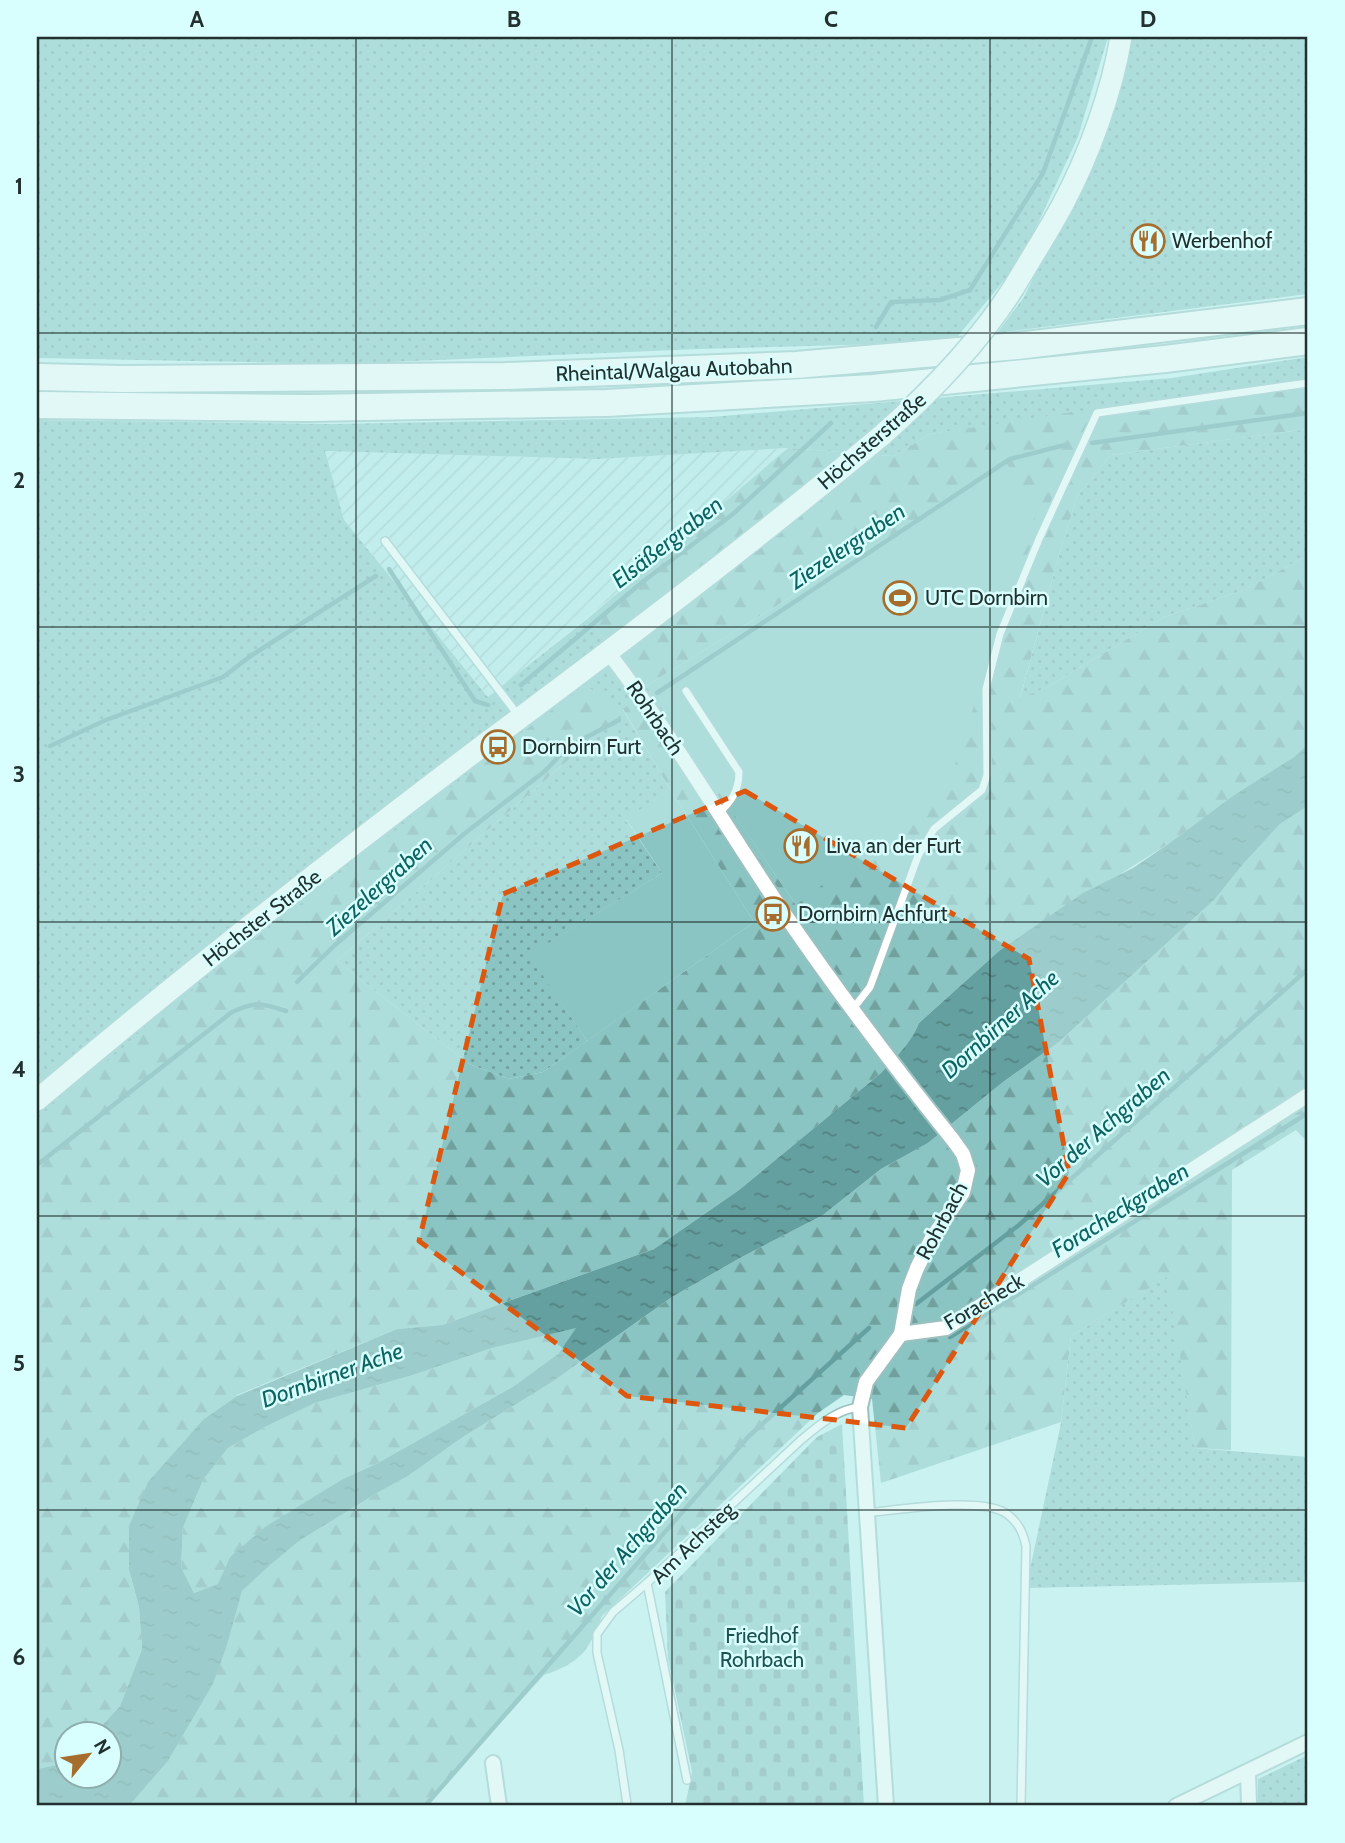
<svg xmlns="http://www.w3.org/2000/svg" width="1345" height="1843" viewBox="0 0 1345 1843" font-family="Cabin,sans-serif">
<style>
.industrial{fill:url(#industrial-furrows)}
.grass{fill:url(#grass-dots)}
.forest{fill:url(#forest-firs)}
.cemetery{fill:url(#cemetery-stones)}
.park{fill:#8bc5c3}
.water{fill:url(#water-ripples);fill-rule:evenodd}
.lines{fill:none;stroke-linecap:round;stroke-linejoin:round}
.stream{stroke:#64a09f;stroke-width:4.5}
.lane-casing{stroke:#9ac0bf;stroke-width:10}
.street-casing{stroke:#9ac0bf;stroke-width:18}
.secondary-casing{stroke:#9ac0bf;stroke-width:24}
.highway-casing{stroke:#9ac0bf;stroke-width:30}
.lane{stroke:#fff;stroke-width:7}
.street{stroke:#fff;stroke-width:14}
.secondary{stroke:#fff;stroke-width:21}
.highway{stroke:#fff;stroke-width:26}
.secondary-bridge-casing{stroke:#9ac0bf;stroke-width:24;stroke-linecap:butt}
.secondary-bridge{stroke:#fff;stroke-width:21}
.marked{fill:none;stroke:#de570e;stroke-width:5;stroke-dasharray:14 9;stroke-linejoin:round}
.grid{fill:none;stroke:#223130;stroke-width:2;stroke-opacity:0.55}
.labels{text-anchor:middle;stroke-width:5;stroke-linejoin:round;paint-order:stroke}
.poi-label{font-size:21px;fill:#223130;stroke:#d8fffe;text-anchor:start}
.street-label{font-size:21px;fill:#223130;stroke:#d8fffe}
.park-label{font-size:21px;fill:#1d5252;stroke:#d8fffe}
.water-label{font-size:23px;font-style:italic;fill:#0d6362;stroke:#d8fffe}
.neatline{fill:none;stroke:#223130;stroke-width:2.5}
.grid-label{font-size:23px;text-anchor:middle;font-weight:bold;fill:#223130}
</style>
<defs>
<pattern id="industrial-furrows" width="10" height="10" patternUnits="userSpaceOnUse" patternTransform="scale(1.75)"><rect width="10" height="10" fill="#b6e7e6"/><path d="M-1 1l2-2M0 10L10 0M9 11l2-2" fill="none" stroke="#9cc7c6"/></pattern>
<pattern id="grass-dots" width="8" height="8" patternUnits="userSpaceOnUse" patternTransform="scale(1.75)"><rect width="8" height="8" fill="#8bc5c3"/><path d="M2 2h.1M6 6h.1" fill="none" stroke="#71a19f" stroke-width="1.8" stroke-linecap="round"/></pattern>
<pattern id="forest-firs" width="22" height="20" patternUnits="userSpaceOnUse" patternTransform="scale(1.75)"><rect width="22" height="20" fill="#8bc5c3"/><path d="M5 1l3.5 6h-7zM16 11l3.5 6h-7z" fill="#71a19f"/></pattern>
<pattern id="cemetery-stones" width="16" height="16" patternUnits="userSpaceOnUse" patternTransform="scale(1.75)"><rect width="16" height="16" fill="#8bc5c3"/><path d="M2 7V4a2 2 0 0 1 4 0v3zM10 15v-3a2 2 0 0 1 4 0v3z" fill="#71a19f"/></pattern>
<pattern id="water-ripples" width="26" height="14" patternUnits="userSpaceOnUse" patternTransform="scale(1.75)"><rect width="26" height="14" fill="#64a09f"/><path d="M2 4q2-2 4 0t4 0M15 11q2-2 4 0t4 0" fill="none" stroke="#528382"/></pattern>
</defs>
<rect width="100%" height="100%" fill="#caf2f0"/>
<polygon class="industrial" points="788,448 726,505 489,697 344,520 324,451 598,459"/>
<g class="grass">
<polygon points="37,37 1108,37 1078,137 1021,260 958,336 882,344 700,349 340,364 37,358"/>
<polygon points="1128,37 1308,37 1308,294 997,333 1024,297 1070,201"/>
<polygon points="1308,357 1308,385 930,434 893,456 788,448 598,459 325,451 344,520 488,697 587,619 646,686 650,690 623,710 670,789 626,820 662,873 530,955 587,1041 543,1072 509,1079 469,1064 337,961 611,723 37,1137 37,420 333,424 711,417 1172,378"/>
<polygon points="1308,429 1308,555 1244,590 1164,617 1046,688 1020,699 1056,565 1077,496 1111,455"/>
<polygon points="1168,1276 1195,1448 1308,1457 1308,1582 1026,1588 1061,1423 1071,1336"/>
<polygon points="1308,1755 1308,1806 1258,1806 1258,1779"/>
</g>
<g class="forest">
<path d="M1308,385V429L1111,455L1077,496L1056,565L1020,698L1046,688L1164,617L1244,590L1308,555V744L1294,757L1234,796L1171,842L999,951L919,1023C911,1043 896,1057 881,1073L739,1190L654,1249L442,1325L397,1329L237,1395L129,1570L139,1607L142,1649L120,1706L94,1734H66V1763L37,1769V1119L252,941L584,685L617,704L611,723L337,961L469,1064L509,1079L543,1072L754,922L670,789L623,709L650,690L796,905L1007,464L646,686L587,619L788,448L893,456L930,434L1125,404Z"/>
<path d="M1308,806V1167V1143L1296,1130L1232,1170L1231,1450L1195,1448L1167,1277L1071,1336L1061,1422L881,1483L872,1399L844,1395L818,1413L602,1616C589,1651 580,1663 544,1675L425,1806H129L168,1761L213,1684L242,1591L270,1564L299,1541L377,1493L408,1476L463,1437L552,1382L672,1297L740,1258L823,1215L881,1169L928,1143L1003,1082L1059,1042L1215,899L1244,863L1280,824Z"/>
<polygon points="577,1327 558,1354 514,1386 376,1464 343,1479 230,1557 219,1584 194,1593 181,1567 183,1528 203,1480 228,1448 265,1427 315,1403 413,1375 492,1348"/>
</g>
<polygon class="cemetery" points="842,1424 864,1806 685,1806 692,1772 668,1658 665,1592 817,1437"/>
<g class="park">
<polygon points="1007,464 1037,509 947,790 796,905 646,686"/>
<polygon points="670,789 754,922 587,1041 529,955 662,873 626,819"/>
</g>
<path class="water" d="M1308,744V806L1280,824L1244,863L1215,899L1059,1042L1003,1082L928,1143L881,1169L823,1215L740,1258L672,1297L552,1382L463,1437L408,1476L377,1493L299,1541L270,1565L242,1591L226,1648L213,1684L168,1761L129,1806H37V1769L66,1763V1776H108V1734H94L120,1706L142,1649L139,1607L129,1570V1526L148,1482L203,1420L237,1396L397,1329L442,1325L654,1249L739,1190L881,1073C896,1057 911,1043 919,1023L999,951L1083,893L1133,868L1171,842L1233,796L1294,757ZM576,1328L558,1354L514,1386L376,1464L343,1479L265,1527L230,1557L218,1584L194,1593L181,1567L183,1528L203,1480L228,1448L265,1427L315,1403L413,1375L492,1348Z"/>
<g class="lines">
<g class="stream">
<polyline points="876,327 891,302 940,300 970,290 1043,173 1092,37"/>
<polyline points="1092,443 1308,413"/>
<polyline points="389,569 475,701 488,705"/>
<polyline points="521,685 641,583 733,514 831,423"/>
<polyline points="657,693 1010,459 1065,445"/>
<polyline points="50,746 106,720 223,677 252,655 376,576"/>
<polyline points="297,982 335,945 464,834 545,771 568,747 619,720"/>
<path d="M37,1165L232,1012C256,1001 262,1003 286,1011"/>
<polyline points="916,1304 1019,1225 1308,969"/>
<polyline points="950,1337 1308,1113"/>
<polyline points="425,1806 749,1436 869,1328"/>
</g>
<defs>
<g id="lane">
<polyline points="385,541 518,715"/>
<path d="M686,691L739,772C739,790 732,801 719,813"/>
<polyline points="852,1010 870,987 918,856 934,829 982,790 987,775 986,689 1000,634 1039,539 1097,413 1308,383"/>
<path d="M866,1513C898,1510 983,1496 1007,1514C1019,1523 1023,1533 1026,1546L1021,1806"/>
<path d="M687,1780L647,1583L801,1440C818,1426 837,1409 860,1407"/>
<polyline points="627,1804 619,1750 597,1653 597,1634 613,1612 647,1583"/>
</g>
<g id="street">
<path d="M607,651C670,732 722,821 779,906C834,987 892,1064 953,1140L963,1154L968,1170L963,1192L931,1240L917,1268L909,1289L901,1334L866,1382L860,1407L886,1806"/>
<polyline points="901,1334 946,1328 1308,1095"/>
<polyline points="493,1763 499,1806"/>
<polyline points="1248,1772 1249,1806"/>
<polyline points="1176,1806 1308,1742"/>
</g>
<g id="secondary">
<path d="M1014,287C1030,260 1048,232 1063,204C1089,155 1112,92 1121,37"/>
<path d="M37,1100C184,976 335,857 489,741C622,642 754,542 881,436"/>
</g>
<g id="highway">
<polyline points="37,377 122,379 505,376 796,365 1017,346 1308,311"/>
<polyline points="37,405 308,408 606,403 873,388 1165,359 1308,341"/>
</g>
</defs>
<use href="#lane" class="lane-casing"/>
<use href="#street" class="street-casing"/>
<use href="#secondary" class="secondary-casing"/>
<use href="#highway" class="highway-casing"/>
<use href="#lane" class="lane"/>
<use href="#street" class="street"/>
<use href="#secondary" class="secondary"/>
<use href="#highway" class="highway"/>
<defs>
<path id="secondary-bridge" d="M881,436C931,392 978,344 1014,287"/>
</defs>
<use href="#secondary-bridge" class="secondary-bridge-casing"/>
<use href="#secondary-bridge" class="secondary-bridge"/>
</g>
<path d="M0 0H1345V1843H0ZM745,791L1029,959L1069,1173L906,1428L627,1396L419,1241L503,894Z" fill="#caf2f0" fill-opacity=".55" fill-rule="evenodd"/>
<path class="marked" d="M745,791L1029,959L1069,1173L906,1428L627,1396L419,1241L503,894Z"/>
<path class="grid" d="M356,37V1806M672,37V1806M990,37V1806M37,333H1308M37,627H1308M37,922H1308M37,1216H1308M37,1510H1308"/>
<defs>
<symbol id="restaurant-ring" viewBox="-11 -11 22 22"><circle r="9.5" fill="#d8fffe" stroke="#a66d2c" stroke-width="1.5"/><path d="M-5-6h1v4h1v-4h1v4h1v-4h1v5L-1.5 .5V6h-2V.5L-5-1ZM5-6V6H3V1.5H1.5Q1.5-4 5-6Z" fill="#a66d2c"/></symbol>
<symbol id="stadium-ring" viewBox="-11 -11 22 22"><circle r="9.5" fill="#d8fffe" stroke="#a66d2c" stroke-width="1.5"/><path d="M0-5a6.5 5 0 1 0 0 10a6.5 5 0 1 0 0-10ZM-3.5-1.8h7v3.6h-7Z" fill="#a66d2c"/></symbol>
<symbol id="bus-ring" viewBox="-11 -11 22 22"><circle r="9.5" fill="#d8fffe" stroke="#a66d2c" stroke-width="1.5"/><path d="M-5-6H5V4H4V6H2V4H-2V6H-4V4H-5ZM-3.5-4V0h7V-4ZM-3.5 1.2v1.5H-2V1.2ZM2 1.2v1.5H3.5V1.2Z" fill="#a66d2c"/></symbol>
</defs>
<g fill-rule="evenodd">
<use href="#restaurant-ring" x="1129" y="222" width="38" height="38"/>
<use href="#stadium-ring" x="881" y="579" width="38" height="38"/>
<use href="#bus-ring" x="479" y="728" width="38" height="38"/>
<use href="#restaurant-ring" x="782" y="827" width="38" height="38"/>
<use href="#bus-ring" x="754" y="895" width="38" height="38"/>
</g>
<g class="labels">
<g class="poi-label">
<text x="1172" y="248">Werbenhof</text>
<text x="925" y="605">UTC Dornbirn</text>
<text x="522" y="754">Dornbirn Furt</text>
<text x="826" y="853">Liva an der Furt</text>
<text x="798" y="921">Dornbirn Achfurt</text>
</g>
<g class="street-label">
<text transform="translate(674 370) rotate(-2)" y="7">Rheintal/Walgau Autobahn</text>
<text transform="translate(872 441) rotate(-41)" y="7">Höchsterstraße</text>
<text transform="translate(655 718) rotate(56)" y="7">Rohrbach</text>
<text transform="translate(262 918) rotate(-38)" y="7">Höchster Straße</text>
<text transform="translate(942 1221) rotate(-62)" y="7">Rohrbach</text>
<text transform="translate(984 1302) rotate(-31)" y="7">Foracheck</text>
<text transform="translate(693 1543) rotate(-44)" y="7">Am Achsteg</text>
</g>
<g class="park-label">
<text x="762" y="1643">Friedhof<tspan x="762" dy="24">Rohrbach</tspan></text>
</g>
<g class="water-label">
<text transform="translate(667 542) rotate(-38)" y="8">Elsäßergraben</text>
<text transform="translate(847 546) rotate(-34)" y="8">Ziezelergraben</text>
<text transform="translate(379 886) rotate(-42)" y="8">Ziezelergraben</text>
<text transform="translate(1000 1024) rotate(-42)" y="8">Dornbirner Ache</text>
<text transform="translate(1103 1127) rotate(-41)" y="8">Vor der Achgraben</text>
<text transform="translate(1120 1210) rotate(-32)" y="8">Foracheckgraben</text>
<text transform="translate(332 1375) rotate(-20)" y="8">Dornbirner Ache</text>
<text transform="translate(627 1549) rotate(-49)" y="8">Vor der Achgraben</text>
</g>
</g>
<rect width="1345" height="1843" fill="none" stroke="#d8fffe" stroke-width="77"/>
<g transform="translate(88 1755) rotate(60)"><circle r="33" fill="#d8fffe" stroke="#8fadac" stroke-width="2"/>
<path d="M0-5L12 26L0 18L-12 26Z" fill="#a66d2c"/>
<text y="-10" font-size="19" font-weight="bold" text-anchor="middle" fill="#223130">N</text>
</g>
<rect x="38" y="38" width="1268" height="1766" class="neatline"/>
<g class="grid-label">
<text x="197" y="27">A</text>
<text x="514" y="27">B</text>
<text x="831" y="27">C</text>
<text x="1148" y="27">D</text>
<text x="19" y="194">1</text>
<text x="19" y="488">2</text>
<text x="19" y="782">3</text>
<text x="19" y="1077">4</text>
<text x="19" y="1371">5</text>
<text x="19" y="1665">6</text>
</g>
</svg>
